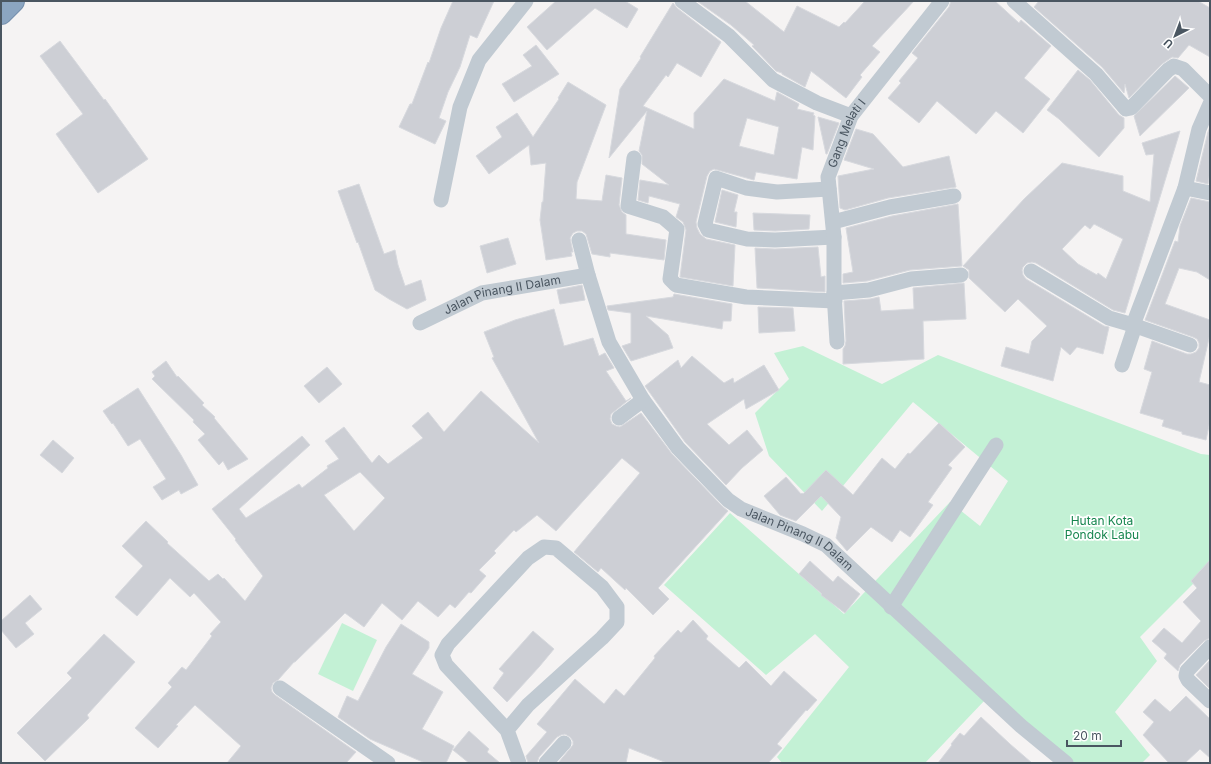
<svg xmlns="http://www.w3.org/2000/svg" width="1211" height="764" viewBox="0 0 1211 764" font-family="Inter,sans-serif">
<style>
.green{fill:#c3f1d5}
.building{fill:#cdcfd5;stroke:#d7d9de;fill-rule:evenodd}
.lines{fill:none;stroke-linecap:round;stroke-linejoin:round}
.highway-casing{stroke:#7690ad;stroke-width:24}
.street{stroke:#c1cad2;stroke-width:15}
.highway{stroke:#8ba5c1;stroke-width:22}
.labels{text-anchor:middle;stroke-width:3.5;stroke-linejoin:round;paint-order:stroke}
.street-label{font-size:12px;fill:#4a5661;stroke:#fff}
.park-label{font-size:12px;fill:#17864f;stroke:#fff}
</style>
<rect width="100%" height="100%" fill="#f5f3f3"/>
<g class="green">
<polygon points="803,346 882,384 938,355 1201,454 1210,455 1210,567 1140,637 1157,661 1115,712 1150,755 1142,763 1062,763 985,700 925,763 782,763 777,757 849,667 815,634 766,675 664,585 730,513 844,614 950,502 980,526 1008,481 913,402 822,511 769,456 755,413 789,379 774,353"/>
<polygon points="342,623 377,640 353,691 318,674"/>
</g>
<g class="building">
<polygon points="453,1 494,1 477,38 470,35 460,67 448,92 439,118 446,121 435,144 399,127 410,104 412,104 428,62 429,63 441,28"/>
<polygon points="556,1 625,1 638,9 627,28 595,8 547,50 527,27"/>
<polygon points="697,1 745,1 784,32 797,6 839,27 844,22 845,23 865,1 914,1 872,46 880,52 860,75 862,77 846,98 811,71 805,87 782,74 782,73 776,71 752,46 754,45 731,25"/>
<polygon points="951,1 995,1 1019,23 1021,20 1051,46 1024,78 1050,99 1023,133 996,111 976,134 937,101 919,123 888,98 901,83 899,81 918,58 912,53 949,7"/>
<polygon points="1039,1 1198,1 1210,8 1210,57 1189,45 1178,58 1172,57 1162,64 1129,98 1125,84 1124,93 1102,67 1034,7"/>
<path d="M673,3L677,8L721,42L701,77L677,63L668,77L666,75L643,106L694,129V113L724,79L775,101L777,92L799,104L797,109L814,113L813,115L815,116L813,150L802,147L797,179L756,172L754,180L714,169L710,171L707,176L696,222L697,228L700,234L706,239L735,245L733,286L680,277L686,230L683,222L676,217L680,204L649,196L648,203L638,200L640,180L669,185L642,164V155L639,151L647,111L609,158L620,89L641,58L640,57ZM747,118L779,127L774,155L739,146Z"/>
<polygon points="60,41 104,100 105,99 148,159 98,193 56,134 83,114 40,56"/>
<polygon points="536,45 559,74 514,102 502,84 532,66 523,55"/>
<polygon points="1078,70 1090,80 1119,115 1124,118 1124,128 1099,157 1059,119 1047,110"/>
<polygon points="1175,76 1189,88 1140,136 1134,116"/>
<polygon points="568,82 606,105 577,182 576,199 602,201 606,175 622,178 619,205 622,212 626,215 626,234 666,240 664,260 610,253 610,257 592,254 586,234 582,231 577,231 573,233 570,238 573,252 571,252 572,256 546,260 540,220 542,202 543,202 546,163 531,165 529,145 489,174 476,156 502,137 496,127 517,113 533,137 559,99 558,98"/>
<polygon points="818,117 839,123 827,154 826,154"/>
<polygon points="1210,127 1210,172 1208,184 1196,181 1208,132"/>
<polygon points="856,129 873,134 903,167 949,156 956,187 888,198 845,210 840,208 838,176 874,169 844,160"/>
<path d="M1180,131L1125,313L1113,310L1036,263L1032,262L1027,263L1023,267L1022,270L1023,275L1026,279L1104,326L1109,327L1103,354L1077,347L1070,355L1061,347L1053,381L1001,366L1006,347L1029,354L1032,341L1047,326L1018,299L1005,312L969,278V270L963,266L1024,199L1062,163L1123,176V191L1150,202L1154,154L1146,155L1142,143ZM1094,224L1123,239L1106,279L1098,273L1097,275L1078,264L1062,249L1085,225L1090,229Z"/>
<polygon points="359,184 384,254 395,250 398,265 405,286 421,280 426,300 407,309 389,299 375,290 358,242 357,243 338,191"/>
<polygon points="722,190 738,195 734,212 737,212 736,227 715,222"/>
<polygon points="1191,198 1210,202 1210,280 1197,272 1179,268 1165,304 1210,320 1210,334 1199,382 1210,385 1210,421 1206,440 1182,434 1182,432 1162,426 1164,420 1140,413 1152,372 1144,369 1152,341 1187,354 1191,354 1196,352 1199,348 1199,343 1197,339 1193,337 1145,320 1175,241 1178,242 1180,226"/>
<polygon points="958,204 962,266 910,270 867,281 843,283 843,274 853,272 846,228 892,216"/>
<polygon points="753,213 810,215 809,229 775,231 754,230"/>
<polygon points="508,238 516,264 487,273 480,246"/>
<polygon points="818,247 821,277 825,276 825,292 757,288 755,248 775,249"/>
<polygon points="964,283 966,319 923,321 924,359 843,364 843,349 845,346 846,341 844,301 870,299 879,297 881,311 914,309 913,288"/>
<polygon points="582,285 585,300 560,304 557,290"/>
<polygon points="674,294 732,304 731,321 723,321 722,329 646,316 668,335 673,348 631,361 622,346 631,343 631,313 608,310 607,306 673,297"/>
<polygon points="758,307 793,308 795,331 759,333"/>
<path d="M554,309L564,346L593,338L599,356L605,353L614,368L606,371L626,401L631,398L611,414L610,419L612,424L616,426L620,427L641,413L672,454L722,506L728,511L658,588L669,599L653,615L626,588L625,590L601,568L598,572L574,552L640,473L622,458L556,531L537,515L516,532L514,530L494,551L496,553L479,570L486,576L471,593L469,592L455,608L450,604L438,617L418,601L402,620L382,603L364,627L345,613L295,662H294L278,680L273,683L271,688L272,692L275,695L356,752L346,763H227L241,746L195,705L176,725L178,726L158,748L135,728L172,687L168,683L182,667L186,670L212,636L210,634L221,622L194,593L190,597L170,578L137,616L115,597L143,566L122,546L146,521L168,542L167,543L209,581L218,574L223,579L224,578L245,601L263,576L235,540L236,539L212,509L302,436L310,445L239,509L246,518L299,484L302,488L328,468L327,466L339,459L325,441L344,427L372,463L379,455L388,464L423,438L412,426L428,412L444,432L481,391L539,443L492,358L494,357L484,332L515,320ZM360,472L385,498L354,531L324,495Z"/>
<polygon points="692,356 724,383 733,378 734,383 764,365 779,390 746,409 744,399 707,424 729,445 747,430 763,450 742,468 726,485 685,442 645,386 678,360 681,368"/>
<polygon points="166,361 177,377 178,376 204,403 202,405 215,417 214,418 248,459 228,470 223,461 219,465 198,440 205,434 193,422 194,420 152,379 155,376 152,372"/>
<polygon points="327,367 342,384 319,403 304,386"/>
<polygon points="138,388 181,455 198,485 181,494 179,490 162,500 153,487 166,479 140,439 128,446 113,423 112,424 103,411"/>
<polygon points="939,423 965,447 948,465 952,468 928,502 933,505 910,537 900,530 892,542 871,527 847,551 836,538 841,517 821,496 796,521 780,515 764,496 786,477 801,494 802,493 803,494 826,470 853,495 882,458 895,469 908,453 910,454"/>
<polygon points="53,440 74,458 62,473 40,455"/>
<polygon points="1210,560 1210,638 1204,641 1180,665 1178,671 1164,658 1167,654 1152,641 1164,628 1182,643 1201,621 1183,602 1197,588 1191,581"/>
<polygon points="810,561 833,582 838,576 860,594 845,613 821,595 822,594 799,574"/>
<polygon points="30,595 42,609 25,623 34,634 16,648 1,630 1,621"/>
<polygon points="693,620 708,636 706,639 739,668 746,661 771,686 784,671 817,700 807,711 806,710 777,744 782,748 768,763 667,763 629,748 626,763 558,763 573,745 573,741 570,737 565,734 561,735 557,737 539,757 537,763 528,763 526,756 547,732 537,724 575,679 604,704 616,689 624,696 655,658 654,656 678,630 681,633"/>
<polygon points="401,624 429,642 429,648 412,674 443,692 422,729 454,746 446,763 425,763 370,739 338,717 347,696 358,701 386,647"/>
<polygon points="533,631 554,649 539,667 507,702 493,688 504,673 499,669"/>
<polygon points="104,634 135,662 87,715 89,718 45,761 17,733 72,678 67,673"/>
<polygon points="1210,660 1210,689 1196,675"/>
<polygon points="1186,696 1210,719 1210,758 1200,749 1185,763 1169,763 1143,735 1154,722 1143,712 1155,699 1170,712"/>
<polygon points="981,717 1010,744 1032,763 938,763 952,745 951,744 960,733 964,736"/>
<polygon points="469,731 489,749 487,752 500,763 469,763 453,750"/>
</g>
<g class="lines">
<defs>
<polyline id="highway" points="1,13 13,1"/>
</defs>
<use href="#highway" class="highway-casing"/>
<g class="street">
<polyline points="682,1 729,36 773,80 817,103 851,116"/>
<polyline points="1014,1 1096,74 1126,109 1131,108 1168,70 1174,66 1183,69 1210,96"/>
<polyline points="634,158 628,206 663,217 677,229 670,279 676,285 746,297 835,301"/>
<polyline points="1185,188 1210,193"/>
<polyline points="829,189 777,192 746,188 716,178 705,224 708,230 747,239 775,240 834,237"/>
<polyline points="441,200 460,107 479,60 526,1"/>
<polyline points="833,222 890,207 954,196"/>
<path id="s1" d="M579,240L588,275L609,342L643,400L678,448L728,500L741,509L803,534L826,545L1021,726L1066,763"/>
<polyline points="1031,271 1109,318 1133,325 1190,345"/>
<polyline points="834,293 869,290 911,279 961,275"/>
<path id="s2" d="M420,323L482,293L588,275"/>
<path id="s3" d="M837,342L834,293V237L828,177L851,116L942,1"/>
<polyline points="1122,365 1133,332 1133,325 1185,188 1199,129 1210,104"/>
<polyline points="619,418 643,400"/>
<polyline points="891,607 996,445"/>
<polyline points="1210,647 1187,671 1186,676 1188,680 1210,701"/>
<polyline points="280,688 388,763"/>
<polyline points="507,730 528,705 602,638 617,622 617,607 602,587 556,548 544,547 528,558 448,644 442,655 446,665 507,730 519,763"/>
<polyline points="546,763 564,743"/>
</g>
<use href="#highway" class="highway"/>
</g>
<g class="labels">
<g class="street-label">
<text dy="4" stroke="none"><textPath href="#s3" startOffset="213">Gang Melati I</textPath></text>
<text dy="4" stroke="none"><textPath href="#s2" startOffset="88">Jalan Pinang II Dalam</textPath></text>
<text dy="4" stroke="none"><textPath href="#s1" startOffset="387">Jalan Pinang II Dalam</textPath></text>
</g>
<g class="park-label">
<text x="1102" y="525">Hutan Kota<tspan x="1102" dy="14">Pondok Labu</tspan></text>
</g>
</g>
<rect width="1211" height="764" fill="none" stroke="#4a5661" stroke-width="4"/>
<g transform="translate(1175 36) rotate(222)" stroke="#ffffff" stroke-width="3" paint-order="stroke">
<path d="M0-3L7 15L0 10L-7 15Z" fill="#4a5661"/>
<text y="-6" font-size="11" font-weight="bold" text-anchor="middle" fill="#4a5661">U</text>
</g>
<path d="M1067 740v6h54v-6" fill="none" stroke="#4a5661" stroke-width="2"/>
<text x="1073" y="740" font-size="12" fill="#4a5661" stroke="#ffffff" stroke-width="3" paint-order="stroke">20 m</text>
</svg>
